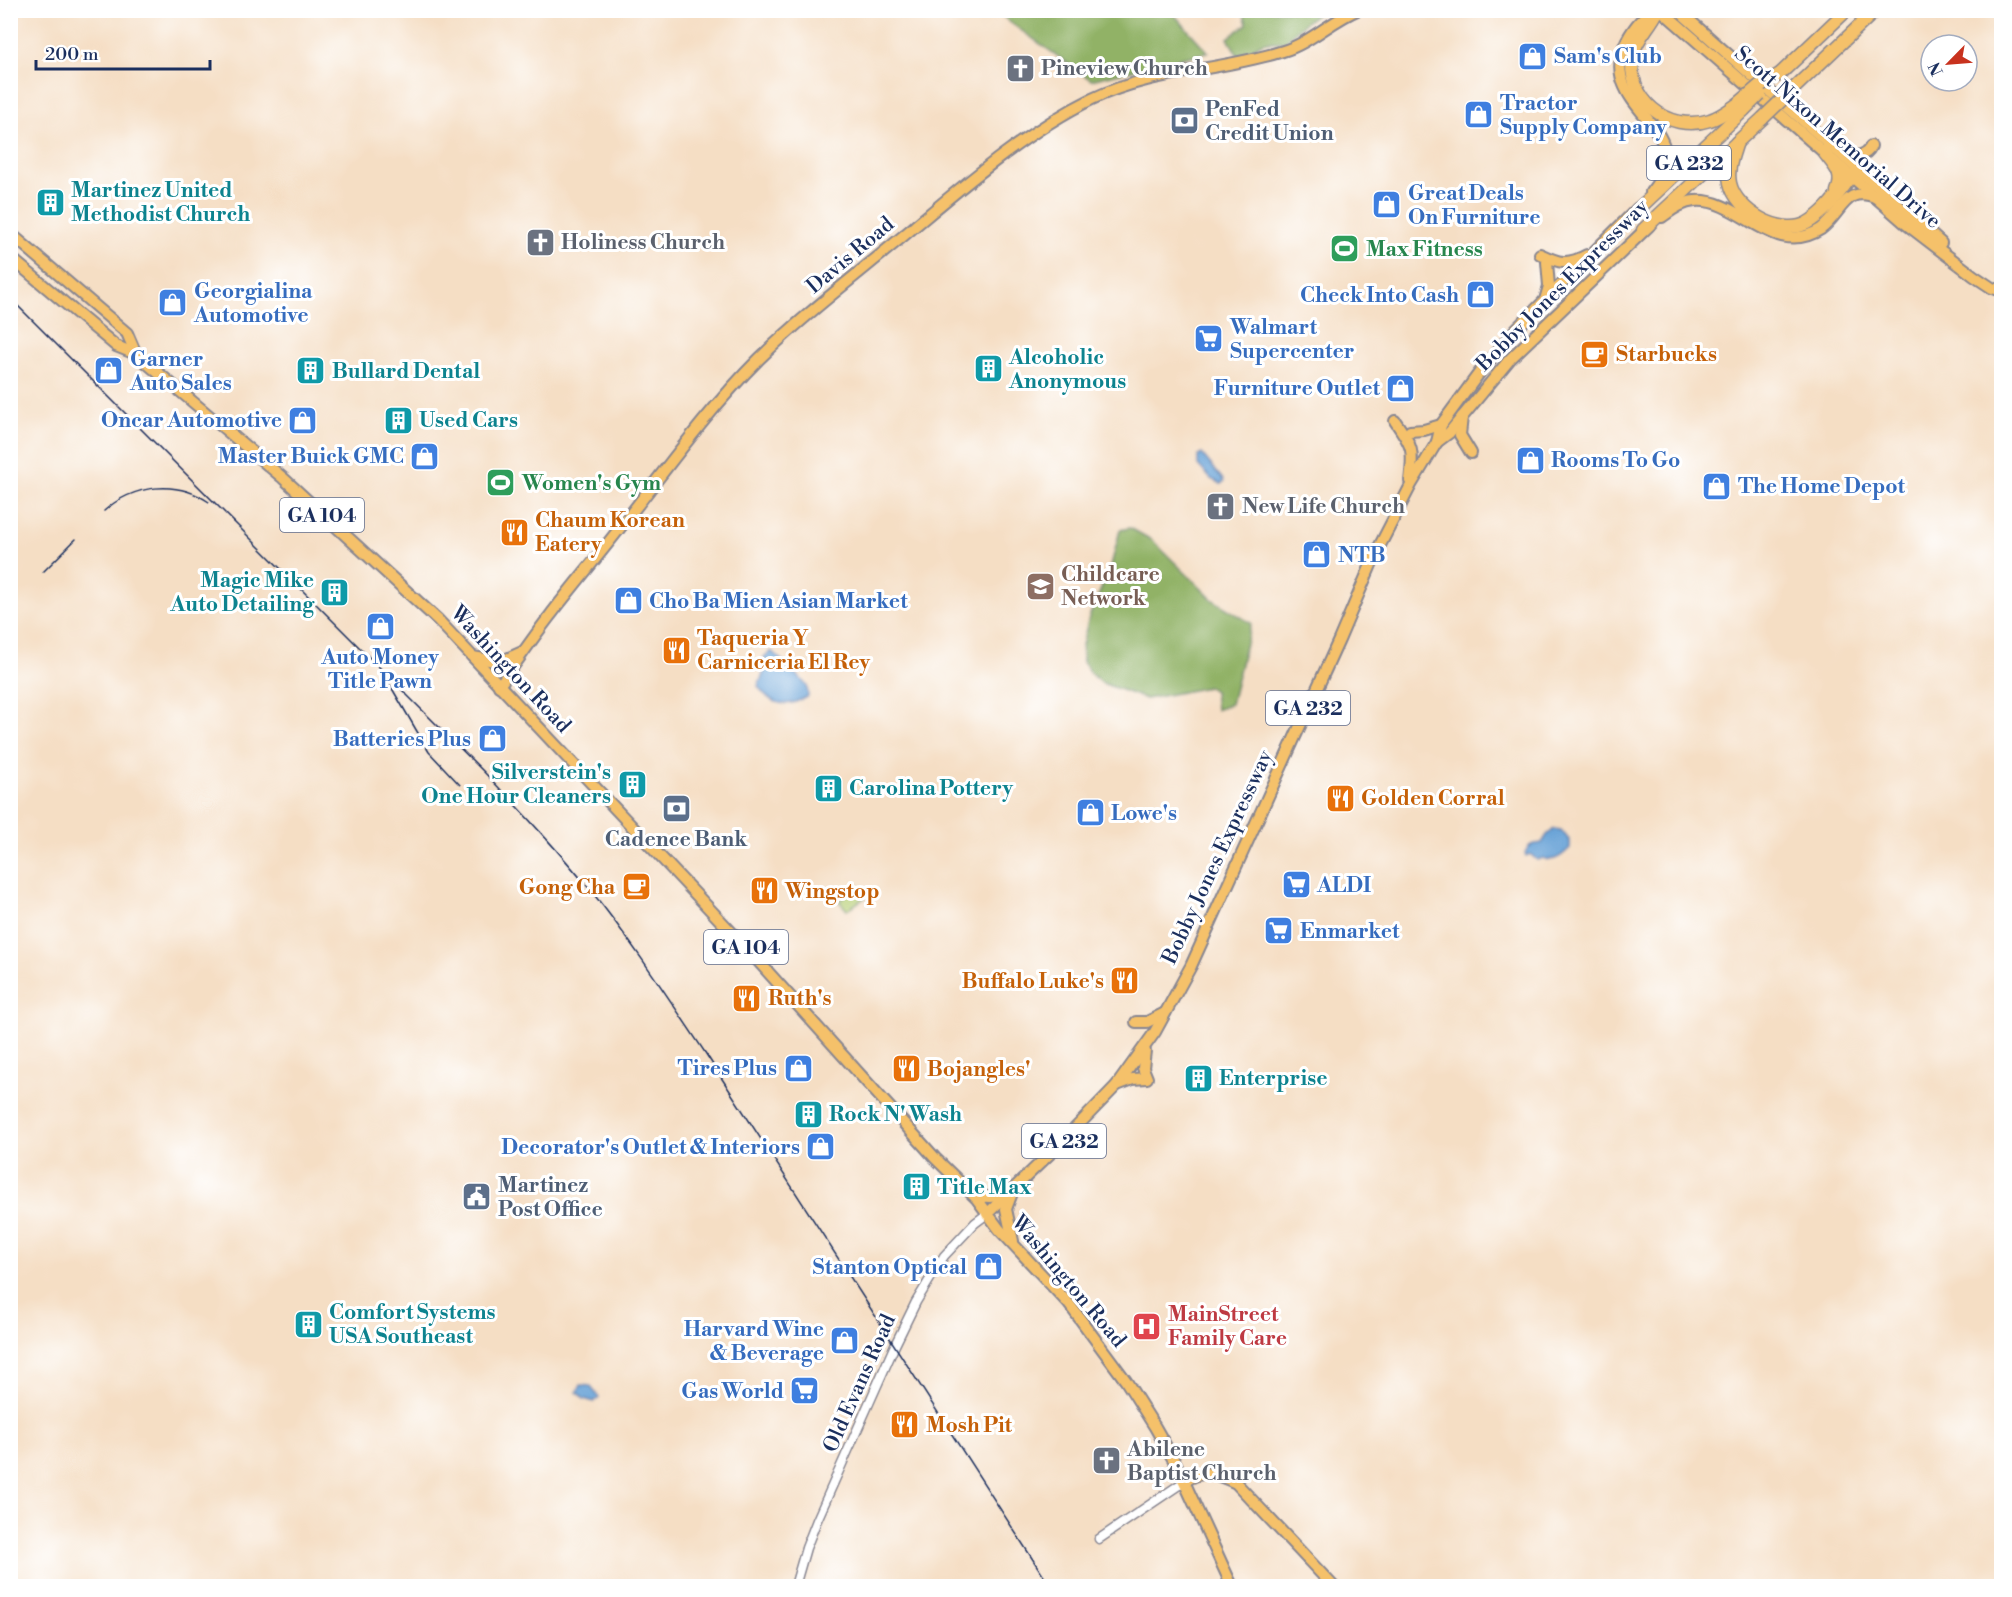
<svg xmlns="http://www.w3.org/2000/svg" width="2012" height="1597" viewBox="0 0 2012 1597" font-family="'Libre Bodoni',serif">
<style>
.green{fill:#b7cf74;stroke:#697f69;stroke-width:1.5}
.forest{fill:#91b266;stroke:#567062;stroke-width:1.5}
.water{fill:#66a1d6;stroke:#40689a;stroke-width:1.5}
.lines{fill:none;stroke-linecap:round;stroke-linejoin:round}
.minor-casing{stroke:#888691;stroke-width:11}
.major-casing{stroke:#888691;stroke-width:14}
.highway-casing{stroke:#888691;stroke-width:15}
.minor{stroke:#fff;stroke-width:8}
.major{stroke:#f5c16b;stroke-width:10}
.highway{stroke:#f5c16b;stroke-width:12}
.rail{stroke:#1b2f5e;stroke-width:1.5}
.highway-bridge-casing{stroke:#888691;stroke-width:15;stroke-linecap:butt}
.highway-bridge{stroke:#f5c16b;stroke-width:12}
.labels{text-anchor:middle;stroke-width:6;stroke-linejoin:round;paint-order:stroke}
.shield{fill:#fff;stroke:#5f6d8e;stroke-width:1.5}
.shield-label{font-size:20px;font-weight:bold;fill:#1b2f5e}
.shop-label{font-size:21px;font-weight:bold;fill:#366cbe;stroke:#fff;text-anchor:start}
.worship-label{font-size:21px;font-weight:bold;fill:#5b616d;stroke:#fff;text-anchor:start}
.service-label{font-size:21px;font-weight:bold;fill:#4e5e75;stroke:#fff;text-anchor:start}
.street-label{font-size:21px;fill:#1b2f5e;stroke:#fff}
.culture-label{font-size:21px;font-weight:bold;fill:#0d838f;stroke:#fff;text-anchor:start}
.leisure-label{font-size:21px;font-weight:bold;fill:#27864d;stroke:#fff;text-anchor:start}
.food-label{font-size:21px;font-weight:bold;fill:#c56008;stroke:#fff;text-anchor:start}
.education-label{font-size:21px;font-weight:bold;fill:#785e54;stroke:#fff;text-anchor:start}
.health-label{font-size:21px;font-weight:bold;fill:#be3a42;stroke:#fff;text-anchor:start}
</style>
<rect width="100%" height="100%" fill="#fff"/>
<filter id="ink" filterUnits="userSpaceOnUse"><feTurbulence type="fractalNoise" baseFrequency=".0167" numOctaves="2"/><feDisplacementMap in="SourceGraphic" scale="12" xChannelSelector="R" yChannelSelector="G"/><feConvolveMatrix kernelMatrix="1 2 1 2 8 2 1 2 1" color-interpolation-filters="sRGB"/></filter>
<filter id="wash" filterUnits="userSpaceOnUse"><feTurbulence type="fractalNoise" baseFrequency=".008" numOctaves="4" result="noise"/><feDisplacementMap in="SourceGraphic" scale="24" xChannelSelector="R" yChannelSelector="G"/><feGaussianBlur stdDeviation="1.35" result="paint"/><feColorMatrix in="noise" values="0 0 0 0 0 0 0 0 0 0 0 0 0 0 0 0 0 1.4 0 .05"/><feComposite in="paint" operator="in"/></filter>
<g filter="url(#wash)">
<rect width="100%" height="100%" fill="#f5dec4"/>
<polygon class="green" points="858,885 867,896 847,910 839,901"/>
<g class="forest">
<polygon points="997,11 1171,11 1208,52 1091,80 1008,21"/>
<polygon points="1243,11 1243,10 1323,11 1308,20 1284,42 1264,42 1238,56 1228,38 1247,24"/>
<polygon points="1130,528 1152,540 1213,600 1251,623 1231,704 1216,710 1214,691 1208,687 1146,699 1102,683 1091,674 1083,662 1082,645 1089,617 1111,566 1120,530"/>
</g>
<g class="water">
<polygon points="1202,454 1224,481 1221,484 1211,479 1198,465 1198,456"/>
<path d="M771,651L793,670L807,686L808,696C788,708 772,707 758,686C762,676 768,668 764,657Z"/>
<path d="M1554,829L1561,830L1570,841V848C1562,856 1554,863 1543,858L1537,860L1530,854L1526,856L1525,853C1529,843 1532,845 1542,843L1547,835Z"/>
<polygon points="581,1385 590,1386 599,1397 594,1402 584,1399 577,1392"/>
</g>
</g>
<g filter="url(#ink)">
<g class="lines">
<defs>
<g id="minor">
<polyline points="1099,1539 1185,1481"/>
<polyline points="795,1586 806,1548 817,1520 895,1345 916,1302 944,1256 975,1223 987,1214"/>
</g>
<g id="major">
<polyline points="1661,10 1906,224 1974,276 1992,288 2002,291"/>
<polyline points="1678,10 1941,243"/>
<path d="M1844,152C1854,158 1866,157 1871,146"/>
<path d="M1651,192C1705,127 1592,109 1627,40C1634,27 1642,16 1655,10"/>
<path d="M1662,217C1672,210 1682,202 1695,201C1740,197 1772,260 1821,229C1843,212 1845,184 1877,198"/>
<polyline points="10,233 127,333 136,354"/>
<path d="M1540,254C1559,263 1567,266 1587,255"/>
<polyline points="10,257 116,346 136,354 283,478 438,620 750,952 935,1158 977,1199 999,1229 1069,1304 1126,1381 1155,1427 1176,1464 1232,1586"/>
<polyline points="1545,300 1549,286 1547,262"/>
<polyline points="1462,417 1460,435 1471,453"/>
<path d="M1395,421C1413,447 1414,450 1410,481"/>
<polyline points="1410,431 1424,430 1441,425"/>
<polyline points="1437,442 1449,433 1510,359 1649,226"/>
<polyline points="473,657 500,662 522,652"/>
<path d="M499,686C516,663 532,639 549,617C574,584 601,553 626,520C669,465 710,408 759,359C807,312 862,271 914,227C969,181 1027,131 1092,99C1152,70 1221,71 1283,51C1310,43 1331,21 1357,10"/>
<polyline points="1136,1022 1147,1022 1165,1013"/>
<polyline points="1117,1085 1133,1079 1147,1078 1143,1068 1145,1051"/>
<polyline points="1012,1193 1006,1209 1013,1241"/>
<path d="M973,1194C985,1198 996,1199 1006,1192"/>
<polyline points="987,1214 1057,1147 1117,1085 1155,1032 1191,966 1339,640 1376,553 1411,485 1437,442 1441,425 1480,372 1516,329 1638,208"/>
<path d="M1185,1481C1205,1469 1215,1473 1236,1483L1333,1586"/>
</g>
<g id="highway">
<path d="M1658,10C1651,26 1636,38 1633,55C1625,98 1668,134 1710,120C1720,117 1729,110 1738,104"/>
<polyline points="1780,74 1847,10"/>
<polyline points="1790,92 1876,10"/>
<path d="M1737,142C1733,155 1727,169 1730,183C1736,211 1781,237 1807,223C1826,213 1839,192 1852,176"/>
<path d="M1823,151C1833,165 1845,173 1837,191"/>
<polyline points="1633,214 1744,110"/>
<polyline points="1643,230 1763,118"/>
</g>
</defs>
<use href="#minor" class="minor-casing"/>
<use href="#major" class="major-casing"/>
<use href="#highway" class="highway-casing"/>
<use href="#minor" class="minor"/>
<use href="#major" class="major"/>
<use href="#highway" class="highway"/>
<g class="rail">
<path d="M10,298L484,772C521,811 558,850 592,892C633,943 669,999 706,1054L1050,1586"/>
<path d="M104,511C133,485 176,479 209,502"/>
<polyline points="43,572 76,539"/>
<polyline points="390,685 429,752 460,785"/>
</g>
<defs>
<g id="highway-bridge">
<polyline points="1738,104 1759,86 1780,74"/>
<polyline points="1744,110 1760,94"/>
<polyline points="1763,118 1790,92"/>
</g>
</defs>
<use href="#highway-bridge" class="highway-bridge-casing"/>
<use href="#highway-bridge" class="highway-bridge"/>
</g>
</g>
<defs>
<symbol id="shop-square" viewBox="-11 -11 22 22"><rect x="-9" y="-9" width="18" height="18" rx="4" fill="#3f7fe0" stroke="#fff"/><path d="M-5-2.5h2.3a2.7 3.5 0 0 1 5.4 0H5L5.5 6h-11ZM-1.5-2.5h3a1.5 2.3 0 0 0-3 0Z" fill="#fff"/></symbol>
<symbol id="church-square" viewBox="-11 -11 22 22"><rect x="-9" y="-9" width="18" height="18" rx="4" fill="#6b7280" stroke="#fff"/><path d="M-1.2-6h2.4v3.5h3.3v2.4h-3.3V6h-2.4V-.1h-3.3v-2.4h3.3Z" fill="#fff"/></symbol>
<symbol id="bank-square" viewBox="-11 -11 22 22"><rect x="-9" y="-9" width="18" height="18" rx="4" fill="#5c6f8a" stroke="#fff"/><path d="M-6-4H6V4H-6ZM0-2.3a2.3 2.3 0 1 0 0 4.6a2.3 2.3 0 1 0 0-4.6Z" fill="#fff"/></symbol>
<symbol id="building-square" viewBox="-11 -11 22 22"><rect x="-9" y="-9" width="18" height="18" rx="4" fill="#0f9aa8" stroke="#fff"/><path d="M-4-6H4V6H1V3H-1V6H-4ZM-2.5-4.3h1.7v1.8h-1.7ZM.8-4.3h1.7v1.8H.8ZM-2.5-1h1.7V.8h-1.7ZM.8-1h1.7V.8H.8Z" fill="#fff"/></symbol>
<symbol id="stadium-square" viewBox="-11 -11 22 22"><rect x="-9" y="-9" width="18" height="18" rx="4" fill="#2e9e5b" stroke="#fff"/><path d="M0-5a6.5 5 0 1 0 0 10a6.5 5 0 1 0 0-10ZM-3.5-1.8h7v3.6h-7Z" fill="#fff"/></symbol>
<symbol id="supermarket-square" viewBox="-11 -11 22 22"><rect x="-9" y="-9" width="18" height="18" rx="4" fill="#3f7fe0" stroke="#fff"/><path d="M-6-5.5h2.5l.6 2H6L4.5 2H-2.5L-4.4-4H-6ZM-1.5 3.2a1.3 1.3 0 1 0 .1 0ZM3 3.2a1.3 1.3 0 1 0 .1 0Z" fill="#fff"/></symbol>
<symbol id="cafe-square" viewBox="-11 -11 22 22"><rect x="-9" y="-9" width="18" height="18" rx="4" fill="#e8710a" stroke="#fff"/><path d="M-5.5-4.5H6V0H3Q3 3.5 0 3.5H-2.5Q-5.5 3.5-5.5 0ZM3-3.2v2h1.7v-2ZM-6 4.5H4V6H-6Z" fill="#fff"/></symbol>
<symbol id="restaurant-square" viewBox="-11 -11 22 22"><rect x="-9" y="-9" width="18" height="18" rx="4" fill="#e8710a" stroke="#fff"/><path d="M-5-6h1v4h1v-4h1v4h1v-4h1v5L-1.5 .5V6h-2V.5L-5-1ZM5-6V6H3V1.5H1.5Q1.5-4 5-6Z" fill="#fff"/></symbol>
<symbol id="school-square" viewBox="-11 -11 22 22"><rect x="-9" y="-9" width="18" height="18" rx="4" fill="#8d6e63" stroke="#fff"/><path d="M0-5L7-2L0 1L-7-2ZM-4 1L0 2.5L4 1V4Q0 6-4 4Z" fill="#fff"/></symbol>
<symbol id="civic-square" viewBox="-11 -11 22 22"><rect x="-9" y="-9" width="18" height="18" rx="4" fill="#5c6f8a" stroke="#fff"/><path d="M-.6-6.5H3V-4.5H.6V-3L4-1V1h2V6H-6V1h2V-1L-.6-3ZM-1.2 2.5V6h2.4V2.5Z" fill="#fff"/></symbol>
<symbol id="hospital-square" viewBox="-11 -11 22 22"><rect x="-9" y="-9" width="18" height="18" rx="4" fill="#e0444e" stroke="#fff"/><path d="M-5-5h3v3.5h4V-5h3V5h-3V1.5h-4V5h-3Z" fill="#fff"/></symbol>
</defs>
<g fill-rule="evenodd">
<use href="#shop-square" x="1516" y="40" width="33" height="33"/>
<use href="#church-square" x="1004" y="52" width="33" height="33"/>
<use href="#shop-square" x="1462" y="98" width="33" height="33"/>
<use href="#bank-square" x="1168" y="104" width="33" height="33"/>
<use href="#building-square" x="34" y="186" width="33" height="33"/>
<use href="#shop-square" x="1370" y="188" width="33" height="33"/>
<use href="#church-square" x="524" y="226" width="33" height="33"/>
<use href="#stadium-square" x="1328" y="232" width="33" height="33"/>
<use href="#shop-square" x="1464" y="278" width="33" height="33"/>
<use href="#shop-square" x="156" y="286" width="33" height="33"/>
<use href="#supermarket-square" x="1192" y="322" width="33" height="33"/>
<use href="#cafe-square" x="1578" y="338" width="33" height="33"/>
<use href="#building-square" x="972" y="352" width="33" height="33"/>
<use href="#shop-square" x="92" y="354" width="33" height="33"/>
<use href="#building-square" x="294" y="354" width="33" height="33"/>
<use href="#shop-square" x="1384" y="372" width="33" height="33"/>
<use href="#shop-square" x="286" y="404" width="33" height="33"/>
<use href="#building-square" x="382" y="404" width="33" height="33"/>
<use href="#shop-square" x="408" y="440" width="33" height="33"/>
<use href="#shop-square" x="1514" y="444" width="33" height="33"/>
<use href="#stadium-square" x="484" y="466" width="33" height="33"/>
<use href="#shop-square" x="1700" y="470" width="33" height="33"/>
<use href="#church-square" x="1204" y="490" width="33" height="33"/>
<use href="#restaurant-square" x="498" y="516" width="33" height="33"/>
<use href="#shop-square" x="1300" y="538" width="33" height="33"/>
<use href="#school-square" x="1024" y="570" width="33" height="33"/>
<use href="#building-square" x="318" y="576" width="33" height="33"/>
<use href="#shop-square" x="612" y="584" width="33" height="33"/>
<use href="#shop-square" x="364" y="610" width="33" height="33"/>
<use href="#restaurant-square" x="660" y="634" width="33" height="33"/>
<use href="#shop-square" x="476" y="722" width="33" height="33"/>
<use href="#building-square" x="616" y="768" width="33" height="33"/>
<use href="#building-square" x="812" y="772" width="33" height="33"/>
<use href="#restaurant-square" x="1324" y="782" width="33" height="33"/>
<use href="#bank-square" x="660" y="792" width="33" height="33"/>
<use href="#shop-square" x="1074" y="796" width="33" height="33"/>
<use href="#supermarket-square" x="1280" y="868" width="33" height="33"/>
<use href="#cafe-square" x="620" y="870" width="33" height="33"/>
<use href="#restaurant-square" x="748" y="874" width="33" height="33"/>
<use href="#supermarket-square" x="1262" y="914" width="33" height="33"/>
<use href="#restaurant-square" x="1108" y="964" width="33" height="33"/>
<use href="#restaurant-square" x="730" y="982" width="33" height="33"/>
<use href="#shop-square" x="782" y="1052" width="33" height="33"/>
<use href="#restaurant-square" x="890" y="1052" width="33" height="33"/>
<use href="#building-square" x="1182" y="1062" width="33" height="33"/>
<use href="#building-square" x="792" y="1098" width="33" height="33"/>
<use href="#shop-square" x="804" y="1130" width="33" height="33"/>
<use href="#building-square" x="900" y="1170" width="33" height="33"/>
<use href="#civic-square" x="460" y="1180" width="33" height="33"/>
<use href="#shop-square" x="972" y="1250" width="33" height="33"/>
<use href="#building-square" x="292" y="1308" width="33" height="33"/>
<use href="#hospital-square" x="1130" y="1310" width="33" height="33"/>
<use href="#shop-square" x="828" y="1324" width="33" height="33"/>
<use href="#supermarket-square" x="788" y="1374" width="33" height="33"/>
<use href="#restaurant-square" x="888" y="1408" width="33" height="33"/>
<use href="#church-square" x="1090" y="1444" width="33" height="33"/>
</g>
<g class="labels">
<g class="shield">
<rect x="1647" y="146" width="84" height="34" rx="4.5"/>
<rect x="280" y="498" width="84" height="34" rx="4.5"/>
<rect x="1266" y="691" width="84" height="34" rx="4.5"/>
<rect x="704" y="930" width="84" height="34" rx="4.5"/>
<rect x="1022" y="1124" width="84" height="34" rx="4.5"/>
</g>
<g class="shield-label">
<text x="1689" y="170">GA 232</text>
<text x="322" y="522">GA 104</text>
<text x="1308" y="715">GA 232</text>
<text x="746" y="954">GA 104</text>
<text x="1064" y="1148">GA 232</text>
</g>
<g class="shop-label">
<text x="1554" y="63">Sam's Club</text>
<text x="1500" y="110">Tractor<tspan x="1500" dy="24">Supply Company</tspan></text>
<text x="1408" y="200">Great Deals<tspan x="1408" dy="24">On Furniture</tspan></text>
<text x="194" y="298">Georgialina<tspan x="194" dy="24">Automotive</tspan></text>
<text x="1459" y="302" text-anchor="end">Check Into Cash</text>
<text x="1230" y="334">Walmart<tspan x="1230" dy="24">Supercenter</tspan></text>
<text x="130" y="366">Garner<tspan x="130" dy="24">Auto Sales</tspan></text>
<text x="1380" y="395" text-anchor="end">Furniture Outlet</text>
<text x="282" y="427" text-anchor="end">Oncar Automotive</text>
<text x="404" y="463" text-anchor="end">Master Buick GMC</text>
<text x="1551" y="467">Rooms To Go</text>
<text x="1738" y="493">The Home Depot</text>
<text x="1338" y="562">NTB</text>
<text x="649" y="608">Cho Ba Mien Asian Market</text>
<text x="380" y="664" text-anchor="middle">Auto Money<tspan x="380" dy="24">Title Pawn</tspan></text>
<text x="471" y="746" text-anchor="end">Batteries Plus</text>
<text x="1111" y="820">Lowe's</text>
<text x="1317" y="892">ALDI</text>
<text x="1300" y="938">Enmarket</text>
<text x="777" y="1075" text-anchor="end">Tires Plus</text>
<text x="800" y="1154" text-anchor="end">Decorator's Outlet &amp; Interiors</text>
<text x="967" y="1274" text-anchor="end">Stanton Optical</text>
<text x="824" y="1336" text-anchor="end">Harvard Wine<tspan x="824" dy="24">&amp; Beverage</tspan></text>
<text x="784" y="1398" text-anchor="end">Gas World</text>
</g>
<g class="worship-label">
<text x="1041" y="75">Pineview Church</text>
<text x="561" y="249">Holiness Church</text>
<text x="1242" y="513">New Life Church</text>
<text x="1127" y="1456">Abilene<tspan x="1127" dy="24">Baptist Church</tspan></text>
</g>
<g class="service-label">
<text x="1205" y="116">PenFed<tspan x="1205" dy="24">Credit Union</tspan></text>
<text x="676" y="846" text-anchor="middle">Cadence Bank</text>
<text x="498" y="1192">Martinez<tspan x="498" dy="24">Post Office</tspan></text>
</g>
<g class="street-label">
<text transform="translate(1838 137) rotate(41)" y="7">Scott Nixon Memorial Drive</text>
<text transform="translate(850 255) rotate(-40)" y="7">Davis Road</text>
<text transform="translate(1562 285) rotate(-45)" y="7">Bobby Jones Expressway</text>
<text transform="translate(511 669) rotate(47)" y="7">Washington Road</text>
<text transform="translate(1217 857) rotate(-65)" y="7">Bobby Jones Expressway</text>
<text transform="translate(1069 1281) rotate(50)" y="7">Washington Road</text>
<text transform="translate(859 1383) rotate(-66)" y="7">Old Evans Road</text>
</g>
<g class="culture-label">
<text x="71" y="197">Martinez United<tspan x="71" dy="24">Methodist Church</tspan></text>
<text x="1009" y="364">Alcoholic<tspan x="1009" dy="24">Anonymous</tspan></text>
<text x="332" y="378">Bullard Dental</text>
<text x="419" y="427">Used Cars</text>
<text x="314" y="587" text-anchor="end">Magic Mike<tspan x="314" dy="24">Auto Detailing</tspan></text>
<text x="611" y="779" text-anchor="end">Silverstein's<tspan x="611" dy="24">One Hour Cleaners</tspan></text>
<text x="849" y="795">Carolina Pottery</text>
<text x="1219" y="1085">Enterprise</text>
<text x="829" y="1121">Rock N' Wash</text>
<text x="937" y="1194">Title Max</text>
<text x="329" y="1319">Comfort Systems<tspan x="329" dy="24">USA Southeast</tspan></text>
</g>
<g class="leisure-label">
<text x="1366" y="256">Max Fitness</text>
<text x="522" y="490">Women's Gym</text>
</g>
<g class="food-label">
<text x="1616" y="361">Starbucks</text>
<text x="535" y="527">Chaum Korean<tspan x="535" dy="24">Eatery</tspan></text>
<text x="697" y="645">Taqueria Y<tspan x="697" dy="24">Carniceria El Rey</tspan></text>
<text x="1361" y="805">Golden Corral</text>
<text x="615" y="894" text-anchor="end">Gong Cha</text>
<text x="785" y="898">Wingstop</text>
<text x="1104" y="988" text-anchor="end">Buffalo Luke's</text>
<text x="768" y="1005">Ruth's</text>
<text x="927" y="1076">Bojangles'</text>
<text x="926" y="1432">Mosh Pit</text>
</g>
<g class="education-label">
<text x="1061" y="581">Childcare<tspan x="1061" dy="24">Network</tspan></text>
</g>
<g class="health-label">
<text x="1168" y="1321">MainStreet<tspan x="1168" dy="24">Family Care</tspan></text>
</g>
</g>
<rect width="2012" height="1597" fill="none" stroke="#fff" stroke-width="36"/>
<g transform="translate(1949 63) rotate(245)"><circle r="28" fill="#ffffff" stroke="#a4acbf" stroke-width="1.5"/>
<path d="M0-4.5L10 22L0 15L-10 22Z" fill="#c8321e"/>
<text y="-9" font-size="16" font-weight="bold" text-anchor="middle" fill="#1b2f5e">N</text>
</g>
<path d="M36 60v9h174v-9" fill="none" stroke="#1b2f5e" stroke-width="3"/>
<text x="45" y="60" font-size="18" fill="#1b2f5e" stroke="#ffffff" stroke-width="4.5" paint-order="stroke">200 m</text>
</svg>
